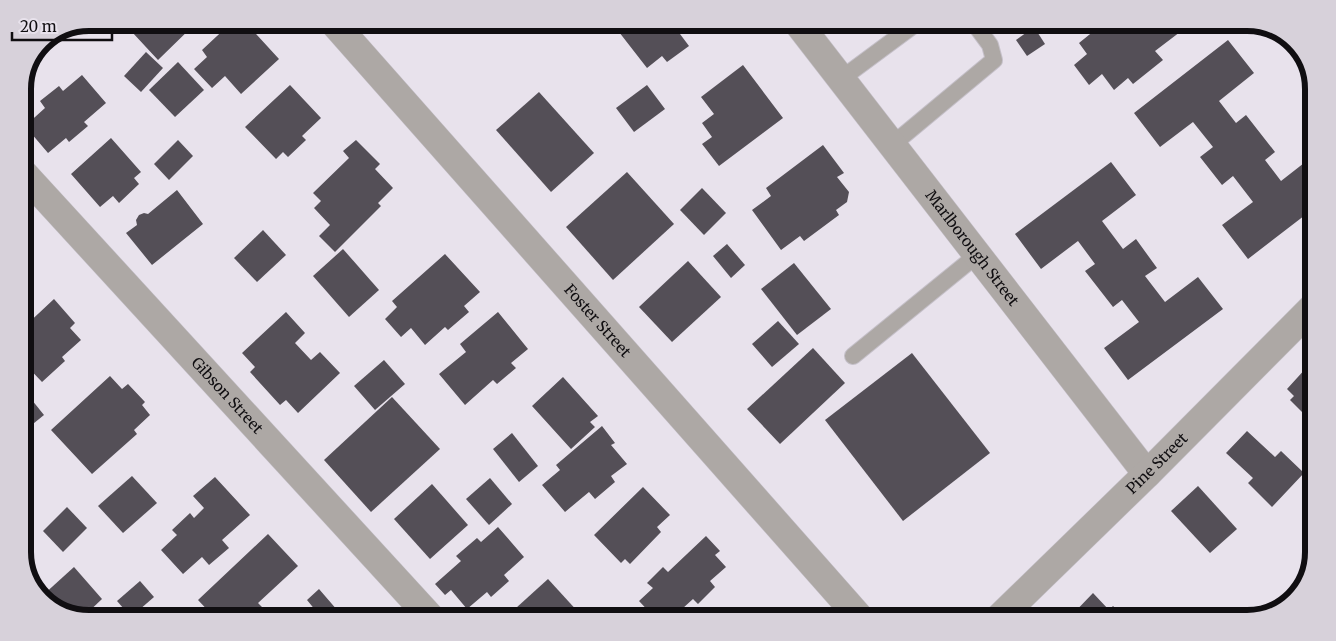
<svg xmlns="http://www.w3.org/2000/svg" width="1336" height="641" viewBox="0 0 1336 641" font-family="Merriweather,serif">
<style>
.building{fill:#544f57}
.lines{fill:none;stroke-linecap:round;stroke-linejoin:round}
.service-casing{stroke:#c5c0c9;stroke-width:18}
.minor-casing{stroke:#c5c0c9;stroke-width:29}
.tertiary-casing{stroke:#c5c0c9;stroke-width:29}
.service{stroke:#ada8a5;stroke-width:16}
.minor{stroke:#ada8a5;stroke-width:28}
.tertiary{stroke:#ada8a5;stroke-width:28}
.labels{text-anchor:middle;stroke-width:5;stroke-linejoin:round;paint-order:stroke}
.street-label{font-size:15px;fill:#100e11;stroke:#e8e2ec}
.rim{fill:none;stroke:#100e11;stroke-width:6}
</style>
<rect width="100%" height="100%" fill="#e8e2ec"/>
<g class="building">
<polygon points="130,22 197,22 158,60 132,32 136,29"/>
<polygon points="232,22 245,22 279,59 241,94 225,76 212,88 194,69 207,57 202,50"/>
<polygon points="622,22 671,22 689,46 667,62 662,56 647,68 619,32 626,27"/>
<polygon points="1105,22 1173,22 1180,32 1155,51 1163,60 1133,84 1128,78 1114,90 1102,74 1089,85 1074,65 1087,54 1079,43"/>
<polygon points="1034,27 1045,44 1027,56 1016,40"/>
<polygon points="1228,40 1254,73 1219,101 1236,123 1246,115 1275,152 1265,160 1281,181 1313,156 1313,209 1248,259 1222,225 1253,202 1233,176 1222,185 1200,157 1213,147 1193,122 1160,147 1134,113"/>
<polygon points="146,52 163,68 141,92 124,76"/>
<polygon points="178,62 204,90 175,117 149,90"/>
<polygon points="743,65 783,118 719,166 702,144 712,137 702,123 714,114 701,97"/>
<polygon points="82,75 106,103 84,122 88,126 69,142 66,138 48,153 25,126 45,108 40,101 59,86 63,91"/>
<polygon points="290,85 321,118 302,136 306,140 288,157 283,152 276,159 245,127"/>
<polygon points="647,85 665,109 634,132 616,108"/>
<polygon points="539,92 594,153 551,192 496,130"/>
<polygon points="111,138 141,172 134,178 139,184 119,203 113,196 100,207 71,174"/>
<polygon points="178,140 193,156 169,180 154,164"/>
<polygon points="356,140 380,164 375,169 393,188 378,203 381,206 335,252 319,236 330,225 314,208 321,201 313,193 349,158 343,151"/>
<polygon points="823,145 844,173 837,177 849,192 847,202 836,210 839,215 804,241 800,236 781,250 752,210 771,196 766,188"/>
<polygon points="1111,162 1136,195 1102,221 1123,249 1136,239 1157,268 1145,276 1165,302 1198,277 1223,309 1128,380 1104,348 1139,322 1122,300 1113,307 1085,271 1095,264 1078,241 1041,269 1015,234"/>
<polygon points="627,172 674,224 613,280 566,227"/>
<polygon points="702,188 726,213 704,235 680,210"/>
<polygon points="177,190 203,224 152,265 126,233 137,225 136,220 139,215 144,213 148,214"/>
<polygon points="263,230 286,255 257,282 234,258"/>
<polygon points="727,244 745,265 731,278 713,256"/>
<polygon points="343,249 379,290 349,317 313,276"/>
<polygon points="445,254 480,292 464,306 469,312 448,330 445,327 425,345 411,328 401,337 385,319 397,307 392,301"/>
<polygon points="23,257 33,268 23,277"/>
<polygon points="688,261 721,297 672,342 639,307"/>
<polygon points="794,263 831,309 797,335 761,289"/>
<polygon points="54,299 75,323 70,328 81,340 62,357 65,361 42,382 23,362 23,328"/>
<polygon points="286,312 305,333 295,343 311,360 320,352 340,373 298,413 286,400 280,405 250,372 255,367 242,353"/>
<polygon points="498,312 528,349 511,363 516,368 497,384 493,380 465,405 439,374 466,352 460,344"/>
<polygon points="778,321 799,344 772,367 752,344"/>
<polygon points="813,348 845,383 780,444 747,409"/>
<polygon points="912,353 990,453 903,521 825,420"/>
<polygon points="384,360 405,384 375,410 354,386"/>
<polygon points="1307,367 1313,373 1313,423 1290,400 1294,396 1287,389"/>
<polygon points="110,376 122,389 128,384 145,402 142,405 150,415 134,430 137,434 92,474 51,430"/>
<polygon points="563,377 598,416 590,422 595,427 571,449 532,406"/>
<polygon points="23,389 44,415 23,432"/>
<polygon points="392,397 440,449 371,512 324,460"/>
<polygon points="602,426 615,443 611,445 627,464 611,476 615,482 595,499 589,492 565,512 542,485 560,470 556,465"/>
<polygon points="1247,431 1275,457 1281,451 1304,473 1272,507 1248,483 1253,478 1226,453"/>
<polygon points="512,433 538,466 519,482 493,449"/>
<polygon points="132,476 157,503 123,533 98,506"/>
<polygon points="215,477 250,515 222,540 229,548 209,565 202,557 183,574 161,550 177,535 172,530 190,513 194,518 204,508 193,496"/>
<polygon points="490,478 512,504 489,525 466,499"/>
<polygon points="432,484 468,525 430,559 394,519"/>
<polygon points="1198,486 1237,529 1210,553 1171,511"/>
<polygon points="643,487 670,515 657,527 661,532 630,564 625,559 621,563 594,535"/>
<polygon points="67,507 87,528 63,552 43,531"/>
<polygon points="498,527 524,557 504,575 509,581 491,597 487,592 467,609 451,590 445,595 435,584 461,561 456,556 477,538 481,542"/>
<polygon points="268,534 298,566 258,603 265,610 256,618 215,618 198,600"/>
<polygon points="706,536 720,551 715,555 726,567 710,581 715,587 698,604 693,599 672,618 655,618 639,601 653,588 647,583 663,567 668,572"/>
<polygon points="74,567 102,599 83,617 60,612 42,596"/>
<polygon points="548,579 580,614 576,618 505,618"/>
<polygon points="140,581 154,597 131,617 117,601"/>
<polygon points="319,589 344,618 306,618 316,611 307,600"/>
<polygon points="1093,593 1109,610 1113,606 1126,618 1069,618"/>
<polygon points="759,608 765,616 770,613 774,618 747,618"/>
</g>
<g class="lines">
<defs>
<g id="service">
<polyline points="841,79 918,22"/>
<polyline points="892,145 994,60 990,45 973,22"/>
<polyline points="853,356 977,255"/>
</g>
<g id="minor">
<path id="s1" d="M333,22L860,618"/>
<path id="s2" d="M797,22L1147,474"/>
<path id="s3" d="M23,173L431,618"/>
</g>
<g id="tertiary">
<path id="s4" d="M999,618L1149,472L1313,307"/>
</g>
</defs>
<use href="#service" class="service-casing"/>
<use href="#minor" class="minor-casing"/>
<use href="#tertiary" class="tertiary-casing"/>
<use href="#service" class="service"/>
<use href="#minor" class="minor"/>
<use href="#tertiary" class="tertiary"/>
</g>
<g class="labels">
<g class="street-label">
<text dy="5" stroke="none"><textPath href="#s2" startOffset="286">Marlborough Street</textPath></text>
<text dy="5" stroke="none"><textPath href="#s1" startOffset="399">Foster Street</textPath></text>
<text dy="5" stroke="none"><textPath href="#s3" startOffset="302">Gibson Street</textPath></text>
<text dy="5" stroke="none"><textPath href="#s4" startOffset="221">Pine Street</textPath></text>
</g>
</g>
<path d="M0 0H1336V641H0ZM89 31H1247A58 58 0 0 1 1305 89V552A58 58 0 0 1 1247 610H89A58 58 0 0 1 31 552V89A58 58 0 0 1 89 31Z" fill="#d7d1da" fill-rule="evenodd"/>
<path class="rim" d="M89 31H1247A58 58 0 0 1 1305 89V552A58 58 0 0 1 1247 610H89A58 58 0 0 1 31 552V89A58 58 0 0 1 89 31Z"/>
<path d="M12 32v8h100v-8" fill="none" stroke="#100e11" stroke-width="2.5"/>
<text x="20" y="32" font-size="15" fill="#100e11" stroke="#e8e2ec" stroke-width="4" paint-order="stroke">20 m</text>
</svg>
